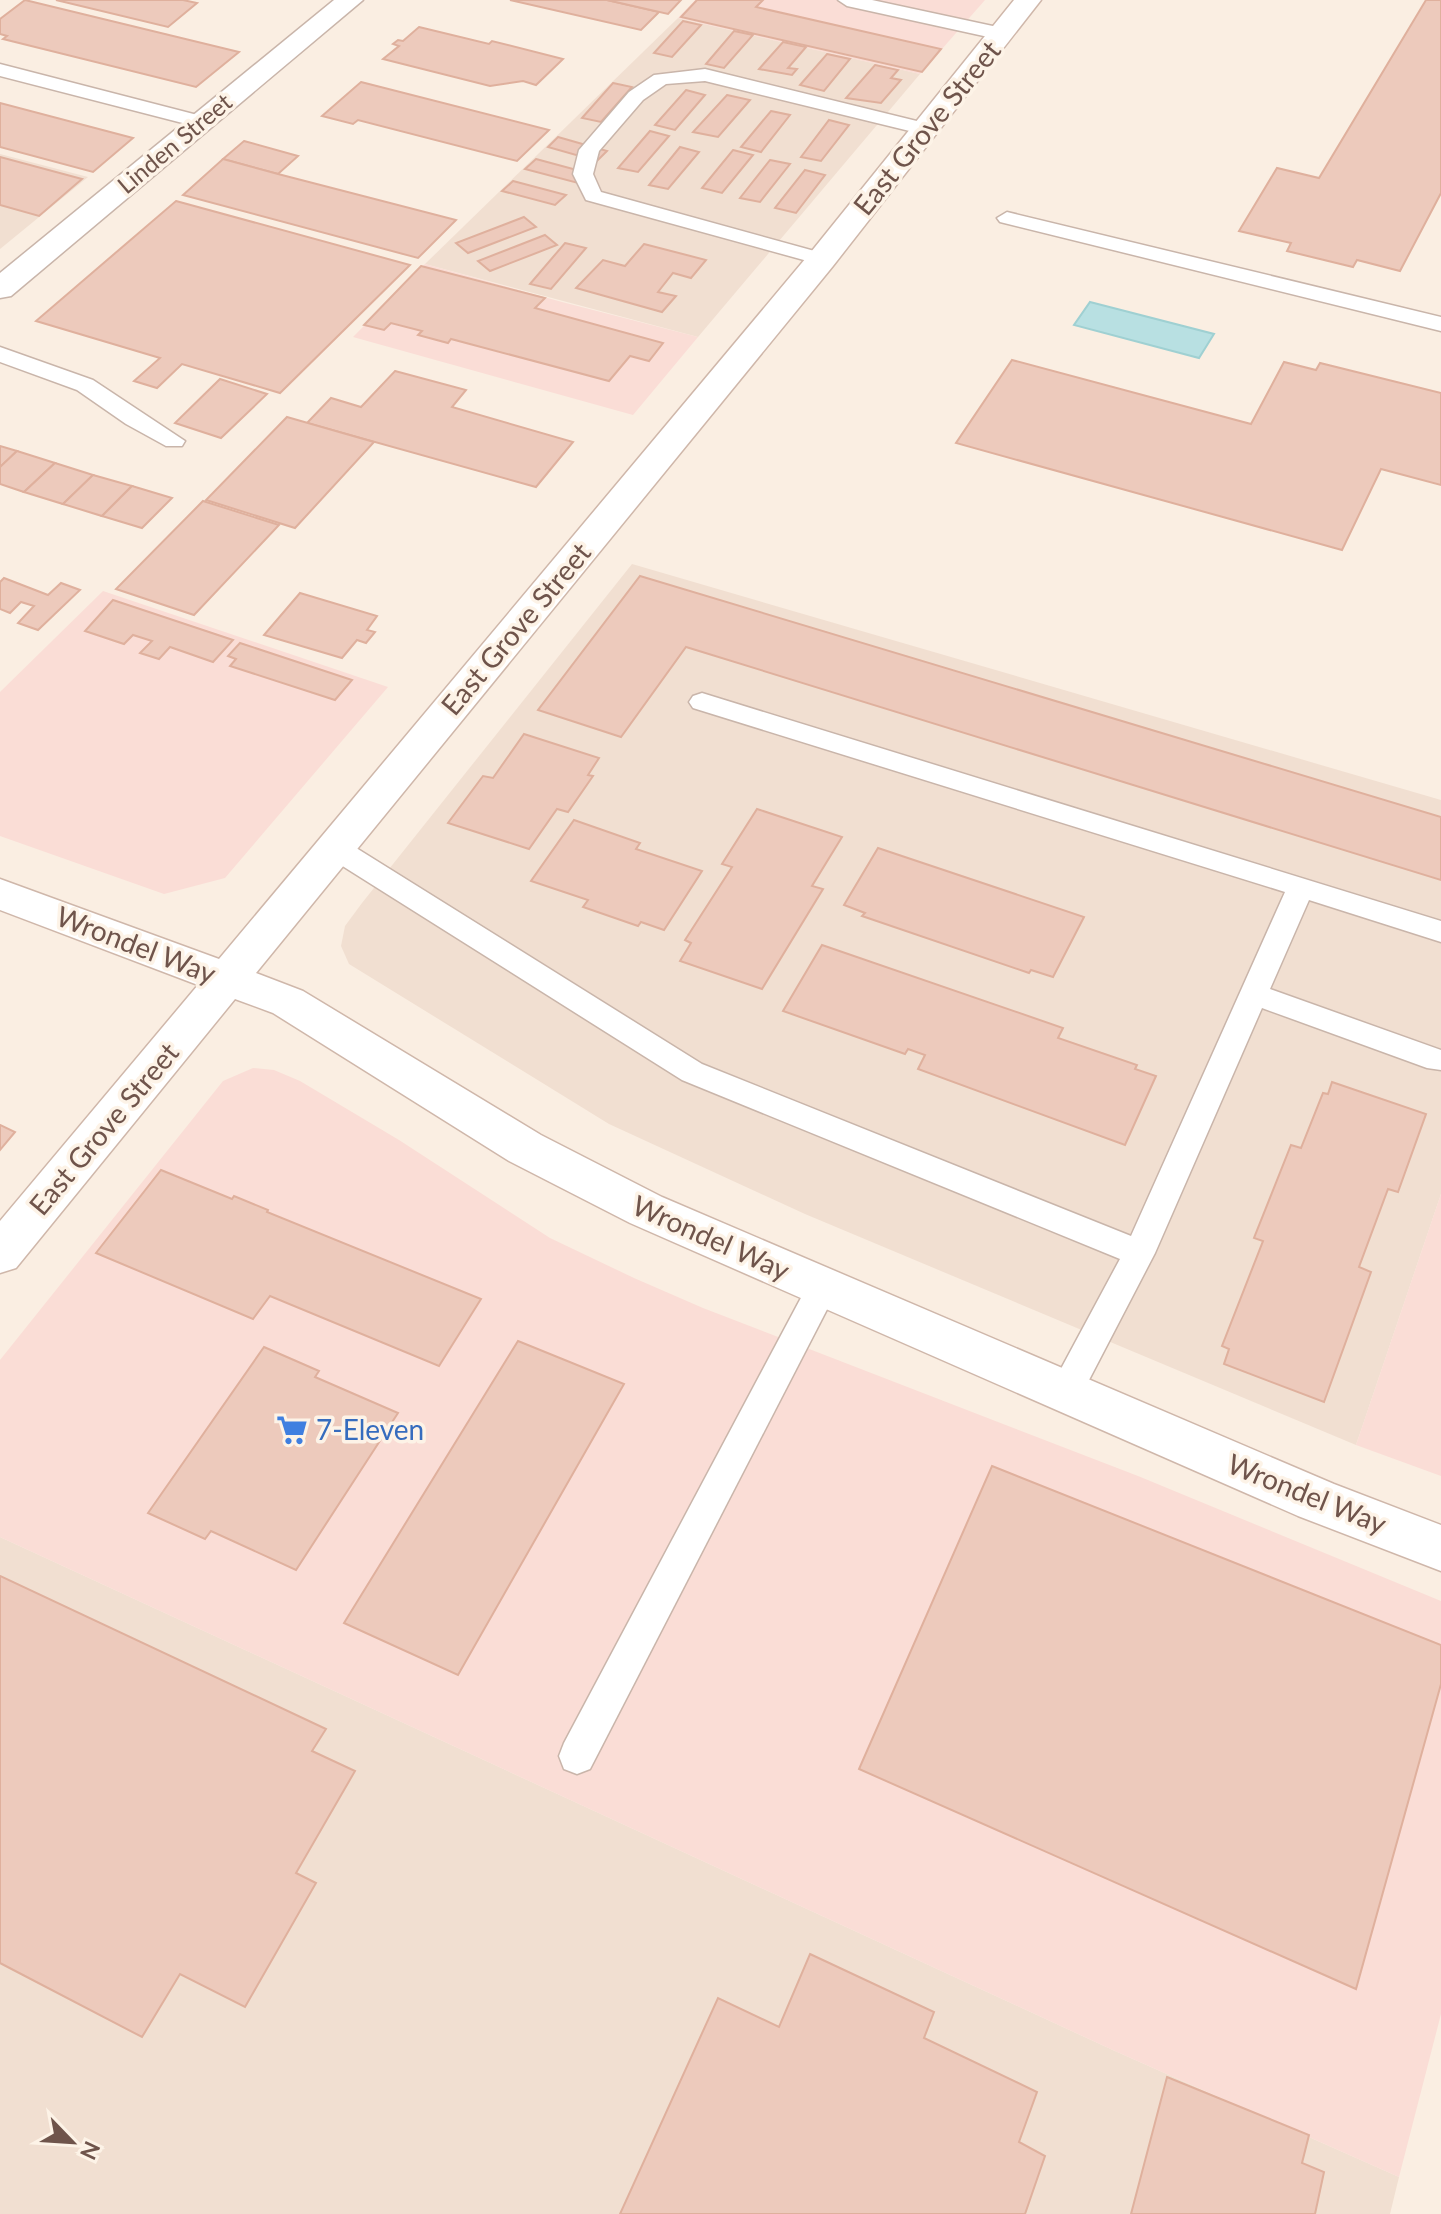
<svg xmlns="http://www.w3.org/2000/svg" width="1441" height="2214" viewBox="0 0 1441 2214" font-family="Lato,sans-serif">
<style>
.residential{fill:#f1dfd1}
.commercial{fill:#faddd6}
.water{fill:#b8e0e2;stroke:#9fd0d2;stroke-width:2}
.building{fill:#edcabc;stroke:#dfb09d;stroke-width:2}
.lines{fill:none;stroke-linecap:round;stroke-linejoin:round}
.lane-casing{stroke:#c9b5aa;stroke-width:3}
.street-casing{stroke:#c9b5aa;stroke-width:3}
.secondary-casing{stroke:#cfb7aa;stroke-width:3}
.lane{fill:#fff;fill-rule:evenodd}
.street{fill:#fff;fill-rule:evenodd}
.secondary{fill:#fff;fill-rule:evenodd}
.labels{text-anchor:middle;stroke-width:7;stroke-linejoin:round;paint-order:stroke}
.far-street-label{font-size:24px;fill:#6f544b;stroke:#fdf3e7}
.street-label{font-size:28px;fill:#6f544b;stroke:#fdf3e7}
.shop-label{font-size:28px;fill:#366cbe;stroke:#fdf3e7;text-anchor:start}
</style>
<rect width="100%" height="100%" fill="#faeee2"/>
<g class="residential">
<polygon points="678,18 920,74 698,337 425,264"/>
<polygon points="0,154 88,177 0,249"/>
<polygon points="632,564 1441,800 1441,1194 1356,1445 805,1214 609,1124 349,964 341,946 345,926 362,903"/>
<polygon points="0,1537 1115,2051 1399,2177 1390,2214 0,2214"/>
</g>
<g class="commercial">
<polygon points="695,0 985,0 920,74 678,18"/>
<polygon points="425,264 562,302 698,337 633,415 353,337"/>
<polygon points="103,591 388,687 225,878 164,894 0,836 0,692"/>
<polygon points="253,1068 274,1070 300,1081 399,1140 550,1238 634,1278 703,1308 1138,1476 1441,1601 1441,2014 1399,2177 1115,2051 0,1537 0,1360 223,1081"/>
<polygon points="1441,1194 1441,1476 1356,1445"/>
</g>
<polygon class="water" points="1090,302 1214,334 1199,358 1074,325"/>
<g class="building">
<polygon points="25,0 239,52 196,87 3,39 7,36 0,34 0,19"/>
<polygon points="56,0 183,0 197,3 168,27"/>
<polygon points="510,0 607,0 659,12 641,30"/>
<polygon points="607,0 681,0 668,14"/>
<polygon points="697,0 763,0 756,7 941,49 922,72 681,17"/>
<polygon points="1426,0 1441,0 1441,193 1400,271 1357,260 1353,267 1287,251 1291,243 1239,231 1277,168 1319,178"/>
<polygon points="683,21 701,25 672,57 654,53"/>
<polygon points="419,27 489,44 492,41 563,59 536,85 523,81 490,86 383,59 399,46 393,44 398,40 403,41"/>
<polygon points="734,31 753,35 724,68 706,64"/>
<polygon points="783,42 806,47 788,68 797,69 792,75 759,69"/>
<polygon points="827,54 850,59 824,91 800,85"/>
<polygon points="875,65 898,70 891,78 901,80 881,103 846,98"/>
<polygon points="361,82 549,130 517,161 358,120 353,124 322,116"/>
<polygon points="613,83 632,87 601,122 582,118"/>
<polygon points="686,90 705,95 675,130 655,125"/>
<polygon points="727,95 750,100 718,137 693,132"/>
<polygon points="0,103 133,138 93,172 0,147"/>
<polygon points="771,111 790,115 761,152 741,147"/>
<polygon points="829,120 849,125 821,161 801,157"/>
<polygon points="650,131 669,136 638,172 618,168"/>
<polygon points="558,137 607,151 597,161 548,147"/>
<polygon points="244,141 298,156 278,174 223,159"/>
<polygon points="680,147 699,152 668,189 649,185"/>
<polygon points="733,150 753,155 722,193 702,188"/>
<polygon points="0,157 82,179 39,216 0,205"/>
<polygon points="223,159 278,174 456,220 418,258 183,195"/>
<polygon points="536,159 588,173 578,183 525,169"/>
<polygon points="770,160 790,164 760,202 740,198"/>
<polygon points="805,170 825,175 796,213 775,208"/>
<polygon points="513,181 566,195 555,205 502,191"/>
<polygon points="176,201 410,265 280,393 182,364 157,388 134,381 160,358 36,321"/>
<polygon points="524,217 536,227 468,253 456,243"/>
<polygon points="545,235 557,245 490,271 478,261"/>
<polygon points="565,243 586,248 551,289 530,284"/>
<polygon points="644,244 706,260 691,278 673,273 658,292 676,296 662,312 576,288 603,260 625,266"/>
<polygon points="421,266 545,298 535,308 663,343 649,361 630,356 609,381 451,339 448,343 418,335 422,331 391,323 384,330 364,325"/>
<polygon points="1012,360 1251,424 1284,362 1316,370 1320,363 1441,393 1441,485 1381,469 1342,550 956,443"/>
<polygon points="395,371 466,390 452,407 573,442 536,487 307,423 331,398 361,407"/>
<polygon points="220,379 267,394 221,438 175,423"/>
<polygon points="287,417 374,442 295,528 206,500"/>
<polygon points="0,446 17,451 0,467"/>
<polygon points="17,451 55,463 24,492 0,484 0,467"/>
<polygon points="55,463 93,475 63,504 24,492"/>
<polygon points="93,475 132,486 102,516 63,504"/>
<polygon points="132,486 172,498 142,528 102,516"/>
<polygon points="203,501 279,525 194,615 116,589"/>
<polygon points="640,576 1441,817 1441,880 686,647 621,737 538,710"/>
<polygon points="4,578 48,595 61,583 80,590 38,630 18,623 34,606 21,602 10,613 0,609 0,582"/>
<polygon points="300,593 377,616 367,630 375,632 366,643 357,640 342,658 264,635"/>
<polygon points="113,600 233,640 213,662 170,647 159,659 140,653 152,641 133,635 124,644 85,631"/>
<polygon points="240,643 352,680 335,700 230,666 236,659 228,656"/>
<polygon points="524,734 599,758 588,775 593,776 568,812 557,809 529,849 448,823 483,776 493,778"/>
<polygon points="757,809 842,837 812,886 823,889 762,989 680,961 691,943 685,940 732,867 722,864"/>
<polygon points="574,820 640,843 636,849 702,871 664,930 641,922 638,926 583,907 588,900 531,881"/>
<polygon points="878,848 1084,917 1053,977 1031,970 1029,973 862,916 865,913 844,905"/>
<polygon points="822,945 1063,1028 1058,1038 1137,1065 1135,1069 1156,1076 1125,1145 918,1069 925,1055 908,1049 905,1054 783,1011"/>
<polygon points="1332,1082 1426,1114 1398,1192 1388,1189 1359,1267 1371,1272 1324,1402 1224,1364 1229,1349 1222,1346 1263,1241 1254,1238 1291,1145 1301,1148 1323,1093 1328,1094"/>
<polygon points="0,1125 15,1132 0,1150"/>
<polygon points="161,1170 232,1199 234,1196 268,1210 267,1212 481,1299 439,1366 270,1296 253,1319 96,1253"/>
<polygon points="518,1341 624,1384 458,1675 344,1623"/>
<polygon points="264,1347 319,1371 315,1377 398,1413 296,1570 211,1531 205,1539 148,1513"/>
<polygon points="992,1466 1441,1645 1441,1684 1356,1989 859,1769"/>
<polygon points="0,1576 326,1729 312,1751 355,1771 296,1873 316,1883 245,2007 180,1974 142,2037 0,1963"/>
<polygon points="810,1954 934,2012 924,2038 1037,2092 1019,2142 1045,2156 1025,2214 620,2214 718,1998 779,2027"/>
<polygon points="1167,2077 1309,2135 1302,2163 1324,2172 1315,2214 1131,2214"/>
</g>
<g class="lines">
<defs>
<g id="lane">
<polygon points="838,0 872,0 1002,28 1011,34 1002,40 847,6"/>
<polygon points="0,64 209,118 212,122 202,128 0,76"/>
<polygon points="705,69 933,125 936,129 926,135 705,81 666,84 643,100 599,151 593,174 601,192 829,255 833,259 829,263 822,265 586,200 573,174 579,150 629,92 654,75"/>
<polygon points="1007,212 1441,317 1441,331 1000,222 997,218"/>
<polygon points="0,347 93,380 185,441 182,446 166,446 126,424 77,390 0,362"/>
<polygon points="702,693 1441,921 1441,942 1309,900 1270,989 1441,1050 1441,1070 1427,1068 1262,1008 1155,1253 1077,1403 1065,1407 1053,1403 1048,1393 1120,1259 682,1080 325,855 321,848 325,841 335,838 345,841 702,1064 1131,1236 1285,892 693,708 689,702 693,696"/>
<polygon points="822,1275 833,1279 838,1288 590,1769 577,1774 564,1769 559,1756 564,1743 811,1279"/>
</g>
<polygon id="street" points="334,0 363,0 11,296 0,298 0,273"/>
<polygon id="secondary" points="1014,0 1041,0 833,266 256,973 303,991 541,1135 662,1197 1334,1484 1441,1525 1441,1571 1298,1516 630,1223 509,1161 273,1013 235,999 16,1268 0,1273 0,1221 198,985 0,910 0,879 219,959 811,252"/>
</defs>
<use href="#lane" class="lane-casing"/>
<use href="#street" class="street-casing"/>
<use href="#secondary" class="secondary-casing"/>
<use href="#lane" class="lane"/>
<use href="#street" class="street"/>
<use href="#secondary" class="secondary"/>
</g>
<defs>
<symbol id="supermarket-bare" viewBox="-9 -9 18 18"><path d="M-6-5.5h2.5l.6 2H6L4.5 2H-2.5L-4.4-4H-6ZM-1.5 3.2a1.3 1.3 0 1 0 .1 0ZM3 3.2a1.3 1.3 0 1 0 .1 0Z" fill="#3f7fe0" stroke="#fdf3e7" stroke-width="2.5" paint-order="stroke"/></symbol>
</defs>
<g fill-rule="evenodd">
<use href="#supermarket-bare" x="270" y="1408" width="44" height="44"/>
</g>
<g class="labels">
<g class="far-street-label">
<text transform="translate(175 144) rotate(-40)" y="8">Linden Street</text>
</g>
<g class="street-label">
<text transform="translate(927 128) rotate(-51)" y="10">East Grove Street</text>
<text transform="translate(516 629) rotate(-50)" y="10">East Grove Street</text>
<text transform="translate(136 945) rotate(21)" y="10">Wrondel Way</text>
<text transform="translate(104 1129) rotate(-50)" y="10">East Grove Street</text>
<text transform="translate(711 1238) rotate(24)" y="10">Wrondel Way</text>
<text transform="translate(1307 1494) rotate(22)" y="10">Wrondel Way</text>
</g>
<g class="shop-label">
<text x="316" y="1440">7-Eleven</text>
</g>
</g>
<g transform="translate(72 2142) rotate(115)" stroke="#fdf3e7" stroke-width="6" paint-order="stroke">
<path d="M0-6L14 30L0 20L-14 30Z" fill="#6f544b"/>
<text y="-12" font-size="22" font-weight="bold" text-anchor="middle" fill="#6f544b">N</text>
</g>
</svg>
